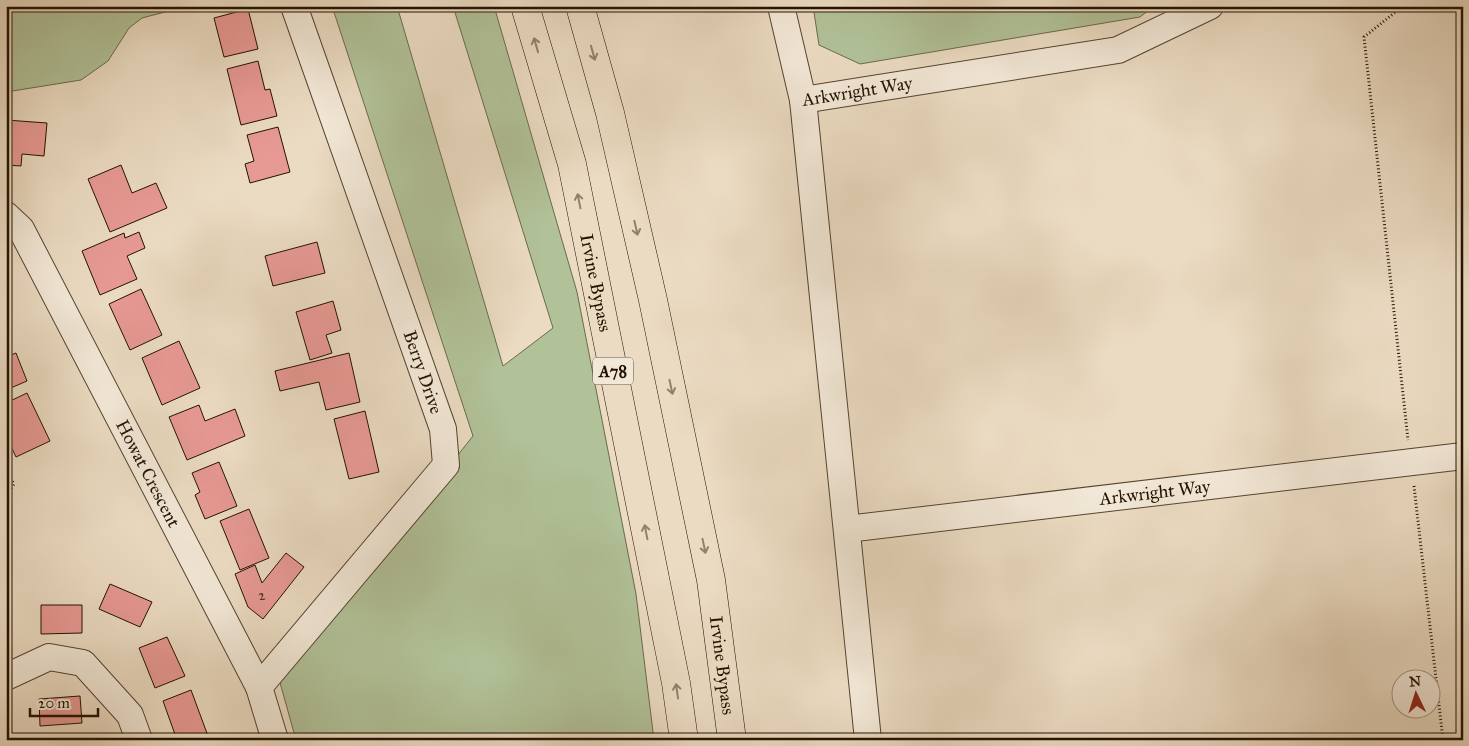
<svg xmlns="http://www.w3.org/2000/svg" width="1469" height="746" viewBox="0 0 1469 746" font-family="'IM FELL Great Primer',serif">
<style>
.green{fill:#b1c198;stroke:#6a6a4c}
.building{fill:#e79993;stroke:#231201}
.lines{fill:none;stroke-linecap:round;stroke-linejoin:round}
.minor-casing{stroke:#554431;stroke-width:28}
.trunk-casing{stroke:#231201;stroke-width:29}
.path{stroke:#231201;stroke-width:3;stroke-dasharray:1 2.5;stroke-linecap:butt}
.minor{stroke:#f2e8d7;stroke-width:26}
.trunk{stroke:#ebdbc2;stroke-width:28}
.oneway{stroke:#91816b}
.labels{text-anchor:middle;stroke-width:4;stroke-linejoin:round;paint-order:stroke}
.number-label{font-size:15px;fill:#543426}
.shield{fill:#f2e8d7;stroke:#615241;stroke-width:1}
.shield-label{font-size:16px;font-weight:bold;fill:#231201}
.street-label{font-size:18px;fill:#231201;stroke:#f2e8d7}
</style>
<rect width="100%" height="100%" fill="#ebdbc2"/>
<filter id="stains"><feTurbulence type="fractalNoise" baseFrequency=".004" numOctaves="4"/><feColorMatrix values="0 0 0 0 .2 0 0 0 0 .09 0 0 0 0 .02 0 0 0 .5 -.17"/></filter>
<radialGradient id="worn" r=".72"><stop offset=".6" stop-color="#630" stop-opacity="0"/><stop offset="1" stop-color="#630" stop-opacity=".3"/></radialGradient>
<g class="green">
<polygon points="6,6 188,6 142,18 129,28 108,61 81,80 6,92"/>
<polygon points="332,6 397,6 503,366 553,328 453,6 494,6 577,292 636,594 654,740 296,740 279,679 473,436"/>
<polygon points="813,6 1154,6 1140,17 860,64 819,45"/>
</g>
<g class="building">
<polygon points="248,9 258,49 224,57 214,18"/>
<polygon points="258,61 265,90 270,89 277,116 241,125 227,69"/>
<polygon points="6,120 47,123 44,156 22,154 21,166 6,165"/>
<polygon points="278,127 290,172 250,183 245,164 254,161 247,135"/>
<polygon points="121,165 132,193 156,183 167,208 110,232 88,179"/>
<polygon points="139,232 145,248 127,256 137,279 100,295 82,251 124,233 125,238"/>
<polygon points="317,242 325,273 273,286 265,256"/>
<polygon points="141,289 162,335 130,350 109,304"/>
<polygon points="333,301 341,330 326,335 332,353 310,360 296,312"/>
<polygon points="179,341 200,388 162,405 142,358"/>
<polygon points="16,353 27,381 6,390 6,357"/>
<polygon points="349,353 360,402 326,410 319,382 280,391 275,371"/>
<polygon points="27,393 50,441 16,457 6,436 6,403"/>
<polygon points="199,405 205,421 235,409 245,436 187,460 169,417"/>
<polygon points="365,411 379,472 349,479 334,419"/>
<polygon points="219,462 237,506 205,519 195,495 200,492 192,473"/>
<polygon points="249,509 269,558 240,570 220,521"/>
<polygon points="286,553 304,567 263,619 248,607 235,574 255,565 262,583"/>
<polygon points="110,584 152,602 140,627 99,609"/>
<polygon points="41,605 82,605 82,633 41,634"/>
<polygon points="167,637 185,676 155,688 139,648"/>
<polygon points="191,690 208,736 198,740 177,740 163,701"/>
<polygon points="80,696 82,723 40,726 39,699"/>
</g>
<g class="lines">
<defs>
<g id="minor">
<polyline points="781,6 803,100 868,740"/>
<path id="s1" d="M803,100L1118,50L1210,6"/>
<path id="s2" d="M6,215L21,229L259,687L275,740"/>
<path id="s3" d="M847,529L1463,456"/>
<polyline points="6,677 49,657 83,663 130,715 139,740"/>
<polyline points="259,687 446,465 443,429 294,6"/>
</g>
<g id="trunk">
<path id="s4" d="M525,6L572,164L676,683L684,740"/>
<path id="s5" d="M580,6L610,113L653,300L711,580L732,740"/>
</g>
</defs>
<use href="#minor" class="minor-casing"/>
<use href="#trunk" class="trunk-casing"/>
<g class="path">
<polyline points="1403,6 1364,37 1408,440"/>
<polyline points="6,469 14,484 6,497"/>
<polyline points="1414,486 1443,740"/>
</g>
<use href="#minor" class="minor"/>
<use href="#trunk" class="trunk"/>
</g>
<defs><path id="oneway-shaft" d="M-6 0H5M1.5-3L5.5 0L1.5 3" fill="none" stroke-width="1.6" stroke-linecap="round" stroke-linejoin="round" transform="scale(1.25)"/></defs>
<g class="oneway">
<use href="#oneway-shaft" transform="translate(536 45) rotate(-106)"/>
<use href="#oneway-shaft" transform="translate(593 53) rotate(74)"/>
<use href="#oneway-shaft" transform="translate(579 201) rotate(-101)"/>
<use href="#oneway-shaft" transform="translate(636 228) rotate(77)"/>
<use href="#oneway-shaft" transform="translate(671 387) rotate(78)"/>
<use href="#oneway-shaft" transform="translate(646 532) rotate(-101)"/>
<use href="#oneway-shaft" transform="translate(704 546) rotate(78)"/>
<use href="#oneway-shaft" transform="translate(677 691) rotate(-98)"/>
</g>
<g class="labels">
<g class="number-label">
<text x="262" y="600">2</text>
</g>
<rect class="shield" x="593" y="357.5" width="40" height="27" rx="4"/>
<g class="shield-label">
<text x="613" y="377">A78</text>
</g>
<g class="street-label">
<text dy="6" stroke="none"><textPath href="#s1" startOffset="55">Arkwright Way</textPath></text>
<text dy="6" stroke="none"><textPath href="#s4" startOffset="286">Irvine Bypass</textPath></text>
<text transform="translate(423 372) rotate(71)" y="6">Berry Drive</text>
<text dy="6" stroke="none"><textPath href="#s2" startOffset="296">Howat Crescent</textPath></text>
<text dy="6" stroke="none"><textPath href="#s3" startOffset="310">Arkwright Way</textPath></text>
<text dy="6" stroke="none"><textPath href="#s5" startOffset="675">Irvine Bypass</textPath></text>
</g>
</g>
<rect width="1469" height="746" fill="none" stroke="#ebdbc2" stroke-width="25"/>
<rect x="8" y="8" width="1454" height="731" fill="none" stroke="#231201" stroke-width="2.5"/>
<rect x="12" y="12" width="1444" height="721" fill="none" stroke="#231201"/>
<g transform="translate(1416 694) rotate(356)"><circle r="24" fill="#f2e8d7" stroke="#9f9281"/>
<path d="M0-4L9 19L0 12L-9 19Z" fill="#8f2418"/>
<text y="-8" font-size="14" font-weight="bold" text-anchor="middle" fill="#231201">N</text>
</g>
<path d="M30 708v8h68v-8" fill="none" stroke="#231201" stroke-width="2.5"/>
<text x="38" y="708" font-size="15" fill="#231201" stroke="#f2e8d7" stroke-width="4" paint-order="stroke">20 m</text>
<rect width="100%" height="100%" filter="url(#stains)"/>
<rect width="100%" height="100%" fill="url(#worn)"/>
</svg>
